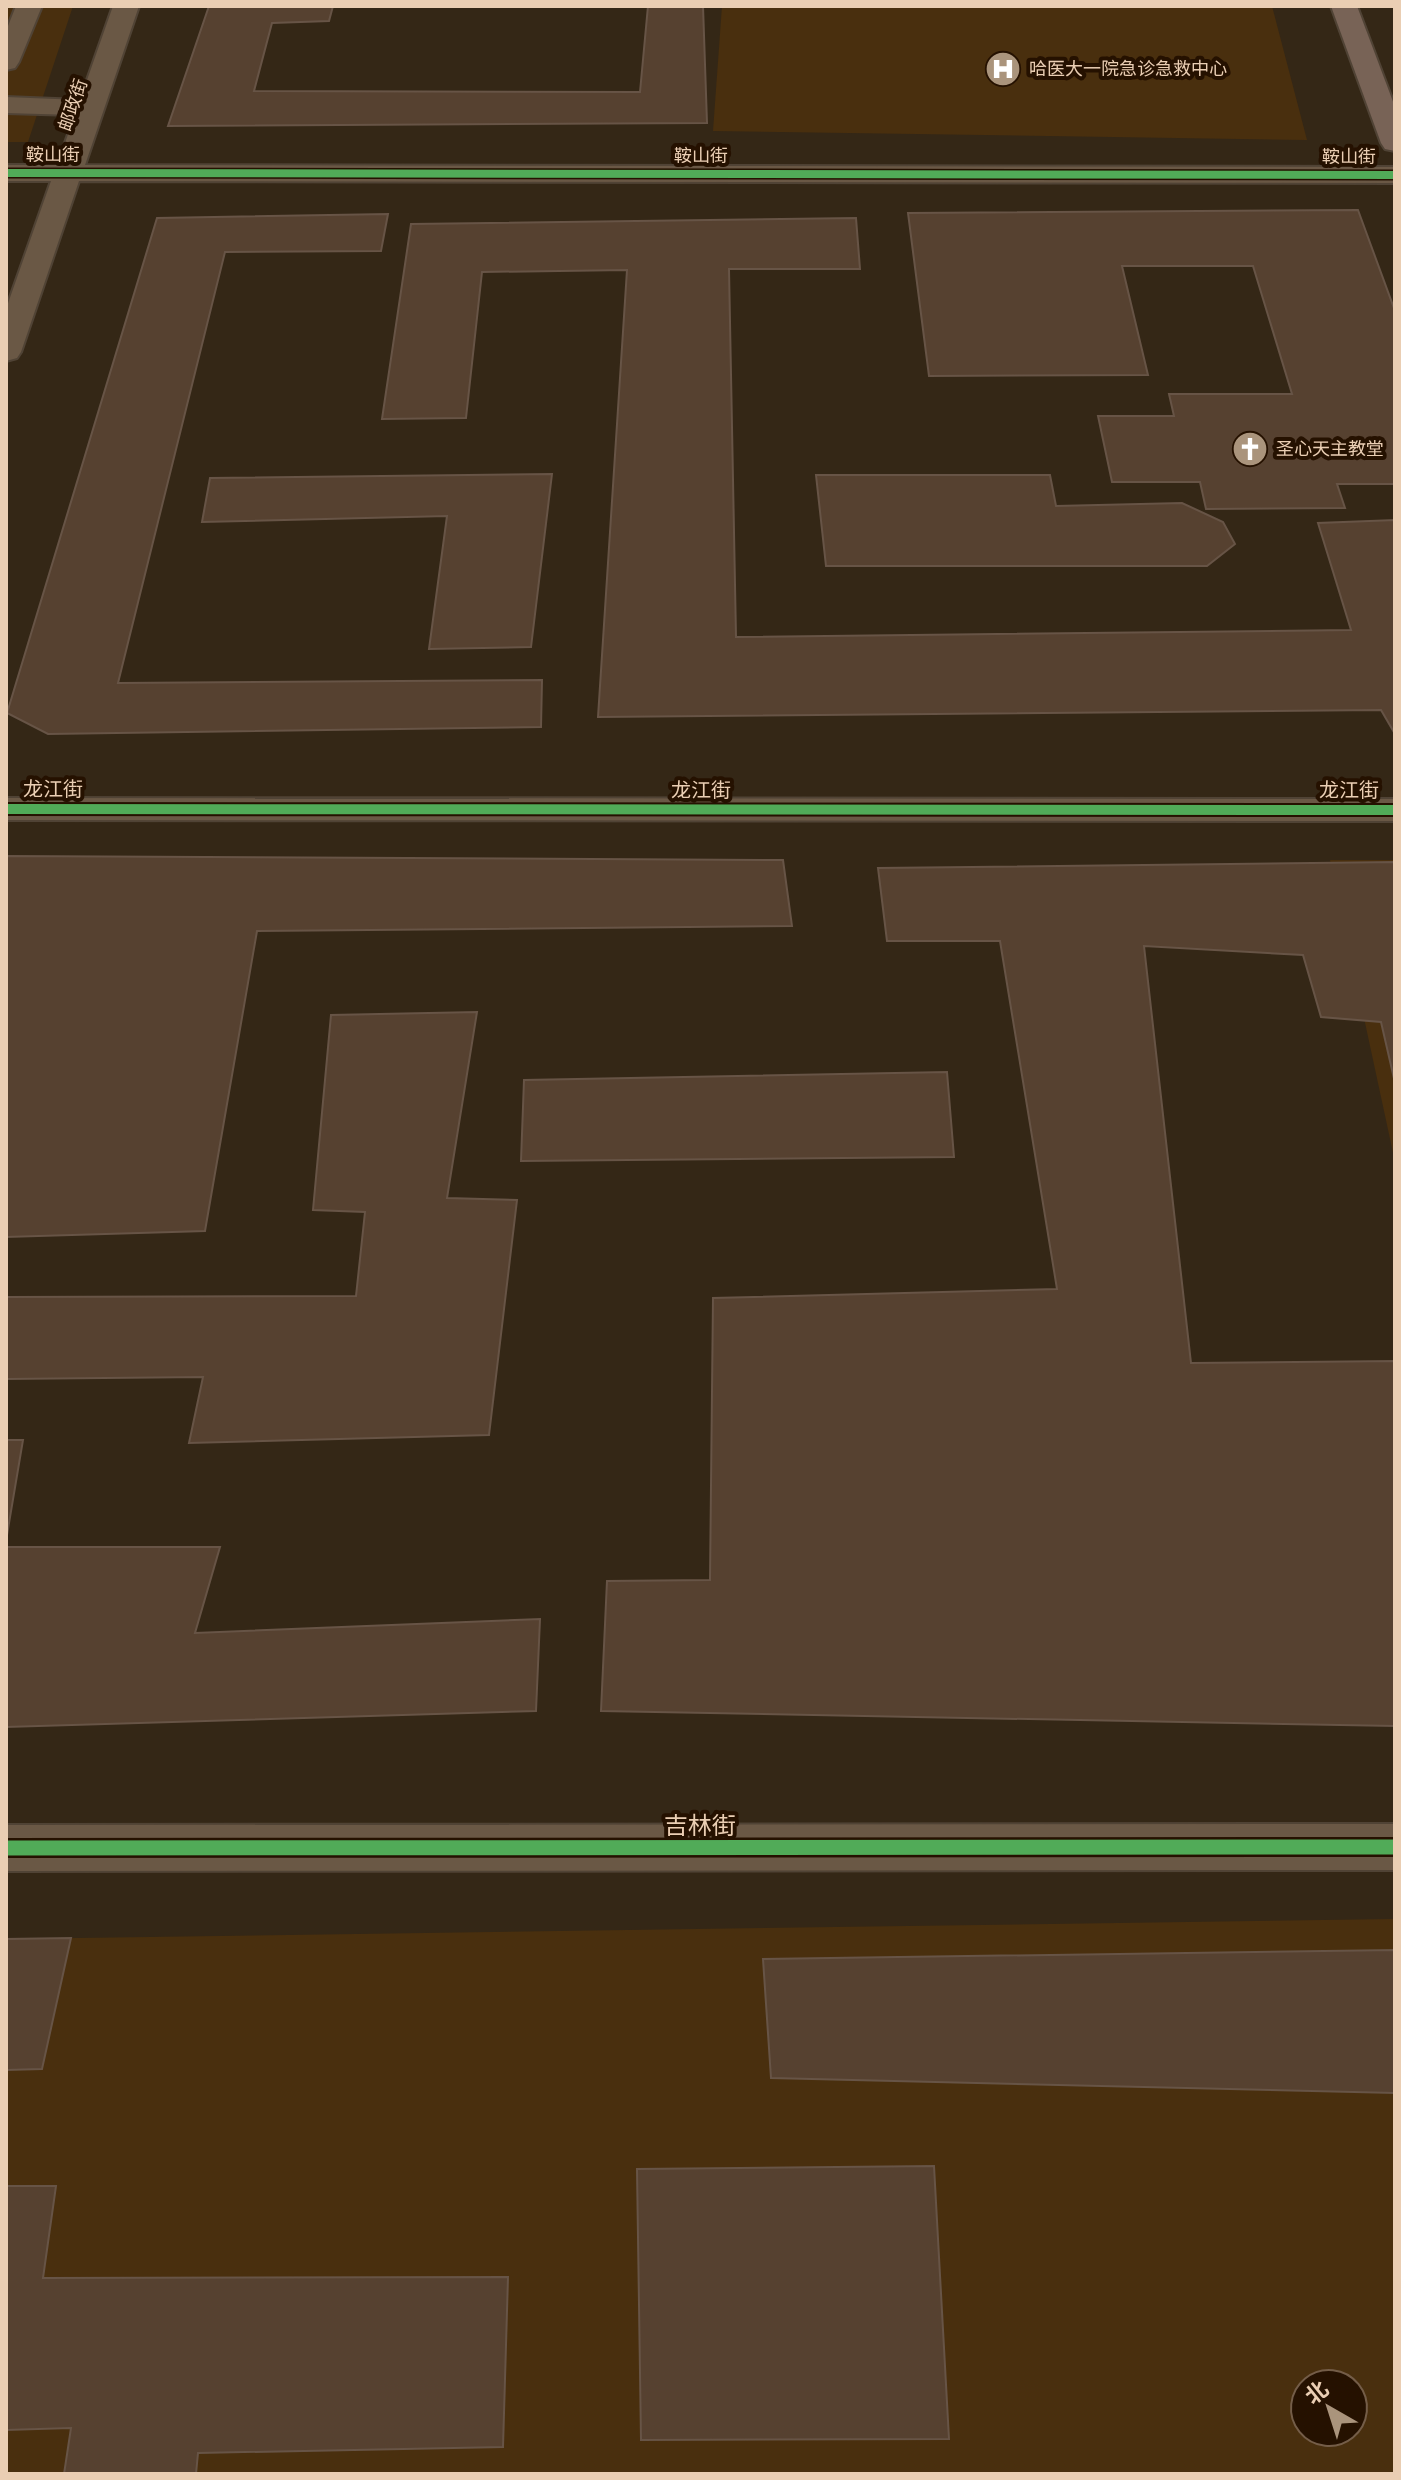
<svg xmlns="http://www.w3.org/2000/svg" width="1401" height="2480" viewBox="0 0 1401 2480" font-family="Ubuntu,'Noto Sans SC',sans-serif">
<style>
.built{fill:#492f0e;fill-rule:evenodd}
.building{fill:#564130;stroke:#675446;stroke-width:2}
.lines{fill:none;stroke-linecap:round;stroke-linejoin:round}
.minor-casing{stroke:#504335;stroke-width:4}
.major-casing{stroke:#504335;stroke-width:4}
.minor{fill:#6a5845;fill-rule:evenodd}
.major{fill:#786356;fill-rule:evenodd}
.cycleway-far2-casing{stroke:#251100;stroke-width:11}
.cycleway-far1-casing{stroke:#251100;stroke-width:14}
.cycleway-casing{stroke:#251100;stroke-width:20}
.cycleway-far2{stroke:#51ab58;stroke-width:8}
.cycleway-far1{stroke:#51ab58;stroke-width:10}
.cycleway{stroke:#51ab58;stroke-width:15}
.labels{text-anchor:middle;stroke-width:8;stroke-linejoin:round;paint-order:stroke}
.far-poi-label{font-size:18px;fill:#eaceb3;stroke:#251100;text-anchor:start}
.far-street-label{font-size:18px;fill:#eaceb3;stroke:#251100}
.street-label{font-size:20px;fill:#eaceb3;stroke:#251100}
.near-street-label{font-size:24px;fill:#eaceb3;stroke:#251100}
</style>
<rect width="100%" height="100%" fill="#342716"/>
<g class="built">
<polygon points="6,6 73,6 28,142 6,142"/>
<polygon points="722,6 1272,6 1307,140 713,131"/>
<polygon points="1330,860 1395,860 1395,1162"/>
<path d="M1395,1919V2474H6V1939ZM1305,2384H1353V2432H1305Z"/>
</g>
<g class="building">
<polygon points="209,6 333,6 329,21 272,23 254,91 640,92 648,6 703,6 707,123 168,126"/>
<polygon points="1358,210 1395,311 1395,484 1337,484 1345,508 1206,509 1200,482 1112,482 1098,416 1174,416 1169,394 1292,394 1253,266 1122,266 1148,375 929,376 908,213"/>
<polygon points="388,214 381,251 225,252 118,683 542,680 541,727 48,734 7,713 157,218"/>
<polygon points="856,218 860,269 729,269 736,637 1351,630 1318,523 1395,520 1395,734 1381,710 598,717 627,270 482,272 466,418 382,419 411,224"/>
<polygon points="552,474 531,647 429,649 447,516 202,522 210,478"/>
<polygon points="816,475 1050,475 1056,506 1182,503 1223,522 1235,544 1207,566 826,566"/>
<polygon points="6,856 783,860 792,926 257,931 205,1231 6,1237"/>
<polygon points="1395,862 1395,1083 1381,1022 1321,1017 1303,955 1144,946 1191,1363 1395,1361 1395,1726 601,1711 607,1581 710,1580 713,1298 1057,1289 1000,941 887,941 878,868"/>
<polygon points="477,1012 447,1198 517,1200 489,1435 189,1443 203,1377 6,1379 6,1297 356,1296 365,1212 313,1210 331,1015"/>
<polygon points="947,1072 954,1157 521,1161 524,1080"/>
<polygon points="6,1440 23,1440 6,1541"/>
<polygon points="6,1547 220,1547 195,1633 540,1619 536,1711 6,1727"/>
<polygon points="71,1938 42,2069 6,2070 6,1939"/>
<polygon points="1395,1950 1395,2093 771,2078 763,1959"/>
<polygon points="934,2166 949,2439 641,2440 637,2169"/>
<polygon points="6,2186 56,2186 43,2278 508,2277 503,2447 198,2453 196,2474 64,2474 71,2428 6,2430"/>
</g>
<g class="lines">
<defs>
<g id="minor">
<polygon points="16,6 42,6 19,62 15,68 6,70 6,31"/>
<polygon points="113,6 139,6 85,165 1395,167 1395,183 79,181 21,352 17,358 6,361 6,309 51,181 6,181 6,165 57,165 75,115 6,113 6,97 80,100"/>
<polygon points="6,798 1395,799 1395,821 6,820"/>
<polygon points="1395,1824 1395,1870 6,1871 6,1825"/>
</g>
<polygon id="major" points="1331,6 1357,6 1395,107 1395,151 1385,149 1381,143"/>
</defs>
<use href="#minor" class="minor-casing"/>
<use href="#major" class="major-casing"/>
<use href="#minor" class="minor"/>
<use href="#major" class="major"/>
<defs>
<polyline id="cycleway-far2" points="6,173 1395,175"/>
<polyline id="cycleway-far1" points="6,809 1395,810"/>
<polyline id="cycleway" points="6,1848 1395,1847"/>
</defs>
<use href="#cycleway-far2" class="cycleway-far2-casing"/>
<use href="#cycleway-far1" class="cycleway-far1-casing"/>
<use href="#cycleway" class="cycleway-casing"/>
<use href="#cycleway-far2" class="cycleway-far2"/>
<use href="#cycleway-far1" class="cycleway-far1"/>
<use href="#cycleway" class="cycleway"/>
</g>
<defs>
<symbol id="hospital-disc" viewBox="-11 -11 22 22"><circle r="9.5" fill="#aa947c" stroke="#251100"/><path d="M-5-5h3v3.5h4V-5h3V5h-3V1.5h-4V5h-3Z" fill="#fff"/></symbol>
<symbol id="church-disc" viewBox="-11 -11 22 22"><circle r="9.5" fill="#aa947c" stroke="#251100"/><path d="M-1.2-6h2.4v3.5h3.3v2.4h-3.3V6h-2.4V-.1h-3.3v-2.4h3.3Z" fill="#fff"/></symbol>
</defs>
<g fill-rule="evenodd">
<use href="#hospital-disc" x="983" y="49" width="40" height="40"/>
<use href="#church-disc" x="1230" y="429" width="40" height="40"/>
</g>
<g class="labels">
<g class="far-poi-label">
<text x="1029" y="75">哈医大一院急诊急救中心</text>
<text x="1276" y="455">圣心天主教堂</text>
</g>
<g class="far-street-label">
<text transform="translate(73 105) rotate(-71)" y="6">邮政街</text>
<text x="53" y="161">鞍山街</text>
<text x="701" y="162">鞍山街</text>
<text x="1349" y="163">鞍山街</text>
</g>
<g class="street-label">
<text x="53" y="796">龙江街</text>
<text x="701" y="797">龙江街</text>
<text x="1349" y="797">龙江街</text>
</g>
<g class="near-street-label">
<text x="700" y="1834">吉林街</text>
</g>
</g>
<rect width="1401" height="2480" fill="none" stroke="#eaceb3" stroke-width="16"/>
<g transform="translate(1329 2408) rotate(321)"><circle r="38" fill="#251100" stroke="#745d48" stroke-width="2"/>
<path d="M0-6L14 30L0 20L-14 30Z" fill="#aa947c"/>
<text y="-12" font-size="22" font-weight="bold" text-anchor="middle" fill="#eaceb3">北</text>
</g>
</svg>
